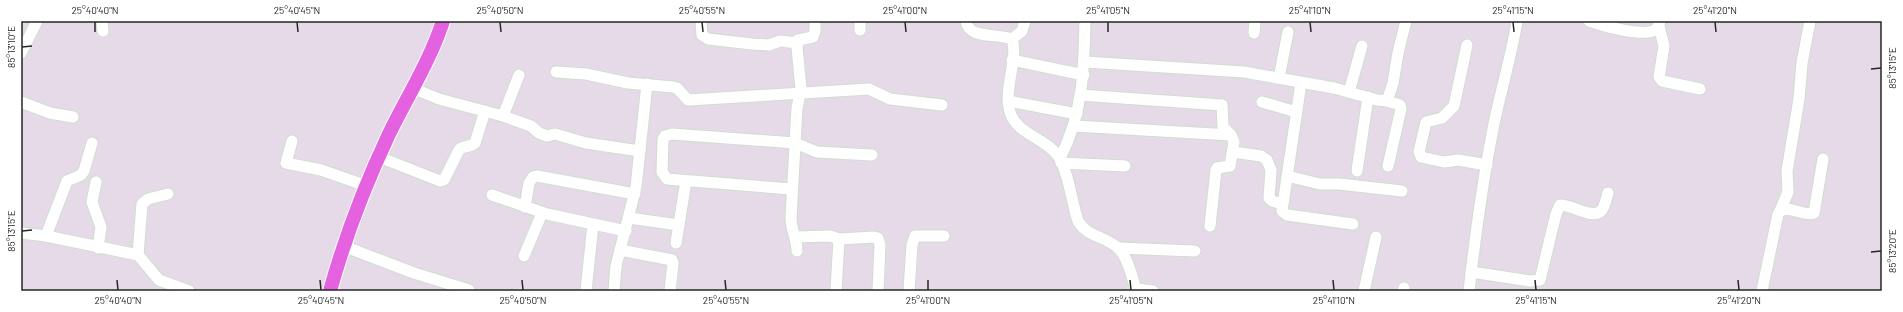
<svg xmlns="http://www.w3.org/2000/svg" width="1903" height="312" viewBox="0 0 1903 312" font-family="Barlow,sans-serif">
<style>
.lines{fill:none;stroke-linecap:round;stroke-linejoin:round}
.minor-casing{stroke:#cedfcf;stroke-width:13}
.major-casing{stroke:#fff;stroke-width:16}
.minor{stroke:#fff;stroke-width:11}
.major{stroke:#e462e0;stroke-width:14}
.ticks{fill:none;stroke:#262626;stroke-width:1.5}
.neatline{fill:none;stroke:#262626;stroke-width:1.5}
.ticks-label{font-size:10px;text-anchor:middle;fill:#262626}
</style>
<rect width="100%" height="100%" fill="#e6d9e8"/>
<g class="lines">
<defs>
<g id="minor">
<polyline points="102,21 103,31"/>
<polyline points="701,21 702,35 708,39 752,44 769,45 780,41 798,43"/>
<polyline points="860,21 860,30"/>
<path d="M966,21C969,40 998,33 1012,39C1019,58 1003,88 1010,112C1016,134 1046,138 1058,156C1068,169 1072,204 1078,221C1087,237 1105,236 1118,248C1128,257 1133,279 1136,291"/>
<path d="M1589,21C1603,26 1645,38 1657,29L1660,21"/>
<polyline points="1659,26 1664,46 1659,77 1662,81 1700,89"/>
<polyline points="1254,33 1255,21"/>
<polyline points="1012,39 1022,31 1025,21"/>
<polyline points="1467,45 1454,106 1442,118 1426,122 1419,152 1421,157 1444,162 1458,160 1487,165"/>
<polyline points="21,53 37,21"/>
<polyline points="1012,60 1084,75"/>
<polyline points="1085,62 1244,72 1334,88 1377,100 1387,101 1393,83 1398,53 1406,21"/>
<polyline points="556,72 586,74 628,83 673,87 677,88 688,100 869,89 890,99 942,105"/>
<polyline points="1279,78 1288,32"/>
<polyline points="1301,83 1282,211 1287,215 1353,224"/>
<polyline points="412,88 439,99 503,116 531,126 539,133 547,136 555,134 586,143 640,151"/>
<polyline points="1349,92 1362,46"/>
<polyline points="1080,95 1222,105 1223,127 1231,135 1234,142 1230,166 1217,168 1216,170 1210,226"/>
<polyline points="1008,101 1077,114"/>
<polyline points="1387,101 1400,105 1401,109 1388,166"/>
<polyline points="21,102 50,113 73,117"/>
<polyline points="1262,102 1296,112"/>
<polyline points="503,116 519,75"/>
<polyline points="1074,126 1231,135"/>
<polyline points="292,141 286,163 321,170 367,186"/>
<polyline points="1233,152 1261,156 1267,160 1271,170 1269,198 1272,201 1282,204"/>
<path d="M379,157L435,179L440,181L444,180L459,150C463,145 470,148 475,143L485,111"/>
<path d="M1060,158C1083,114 1084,70 1085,21"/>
<polyline points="1061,163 1125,166"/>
<polyline points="1357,171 1368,97"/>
<polyline points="1287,176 1320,184 1339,184 1402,191"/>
<polyline points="96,182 92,202 101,227 98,248"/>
<polyline points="791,189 667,179 662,172 663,139 665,136 672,134 795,143 817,152 872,155"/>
<polyline points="492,195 547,214 626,231"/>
<polyline points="525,207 529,183 533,177 537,176 635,194"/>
<polyline points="1780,211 1788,192 1787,171 1799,99 1802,63 1810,21"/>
<polyline points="629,218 679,225"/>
<polyline points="21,233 46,236 67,181 81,175 84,171 92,143"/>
<polyline points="46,236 138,255 159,280 189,291"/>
<polyline points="796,237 830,236 839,239"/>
<polyline points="676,243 686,181"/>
<polyline points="343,246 414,273 469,290"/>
<polyline points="1118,248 1195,251"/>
<polyline points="620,250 672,260 673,263 670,291"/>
<path d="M797,251C797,239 791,230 791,218L797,108L801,89L797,47L798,40L813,37L815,31V21"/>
<polyline points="138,255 142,204 148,199 168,194"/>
<polyline points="524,256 542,213"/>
<path d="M1471,272L1530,281L1540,280L1556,214L1560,205C1571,204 1592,220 1601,211C1605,207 1606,199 1608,193"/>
<polyline points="1136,289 1153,291"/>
<polyline points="586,291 593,224"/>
<polyline points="614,291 616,266 636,187 647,84"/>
<polyline points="836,291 839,239 874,237 878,238 880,245 878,291"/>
<polyline points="909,291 912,245 915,236 944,236"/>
<polyline points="1364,291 1376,237"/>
<polyline points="1403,291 1404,288"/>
<path d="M1469,291C1475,238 1482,186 1492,134C1499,96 1511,59 1517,21"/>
<path d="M1762,291L1778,214L1780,211C1791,205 1803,217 1814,213L1823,159"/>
</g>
<path id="major" d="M330,291C345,237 365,185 389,134C407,97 430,61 443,21"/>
</defs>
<use href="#minor" class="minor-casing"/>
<use href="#major" class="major-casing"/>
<use href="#minor" class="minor"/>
<use href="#major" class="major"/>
</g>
<path class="ticks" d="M95,22V32M297,22L298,32M500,22L501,32M702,22L703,32M905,22L906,32M1108,22V32M1310,22L1311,32M1513,22L1514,32M1715,22L1716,32M22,47L32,46M1871,69L1881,68M22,231L32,230M1871,252L1881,251M117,280L118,290M320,280L321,290M522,280L523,290M725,280L726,290M928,280V290M1130,280L1131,290M1333,280L1334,290M1535,280L1536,290M1738,280L1739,290"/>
<rect width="1903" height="312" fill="none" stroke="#ffffff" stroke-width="44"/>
<rect x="22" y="22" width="1859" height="268" class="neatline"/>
<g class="ticks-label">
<text x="95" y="14">25°40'40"N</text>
<text x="297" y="14">25°40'45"N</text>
<text x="500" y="14">25°40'50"N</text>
<text x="702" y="14">25°40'55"N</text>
<text x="905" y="14">25°41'00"N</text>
<text x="1108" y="14">25°41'05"N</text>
<text x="1310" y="14">25°41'10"N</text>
<text x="1513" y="14">25°41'15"N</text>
<text x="1715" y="14">25°41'20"N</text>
<text transform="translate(11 47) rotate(-90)" y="4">85°13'10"E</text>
<text transform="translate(1892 68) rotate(-90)" y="4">85°13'15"E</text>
<text transform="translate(11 231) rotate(-90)" y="4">85°13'15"E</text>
<text transform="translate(1892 251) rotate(-90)" y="4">85°13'20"E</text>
<text x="118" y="304">25°40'40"N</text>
<text x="321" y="304">25°40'45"N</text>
<text x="523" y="304">25°40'50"N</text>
<text x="726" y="304">25°40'55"N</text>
<text x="928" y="304">25°41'00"N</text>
<text x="1131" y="304">25°41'05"N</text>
<text x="1334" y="304">25°41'10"N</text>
<text x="1536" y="304">25°41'15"N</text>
<text x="1739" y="304">25°41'20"N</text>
</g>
</svg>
